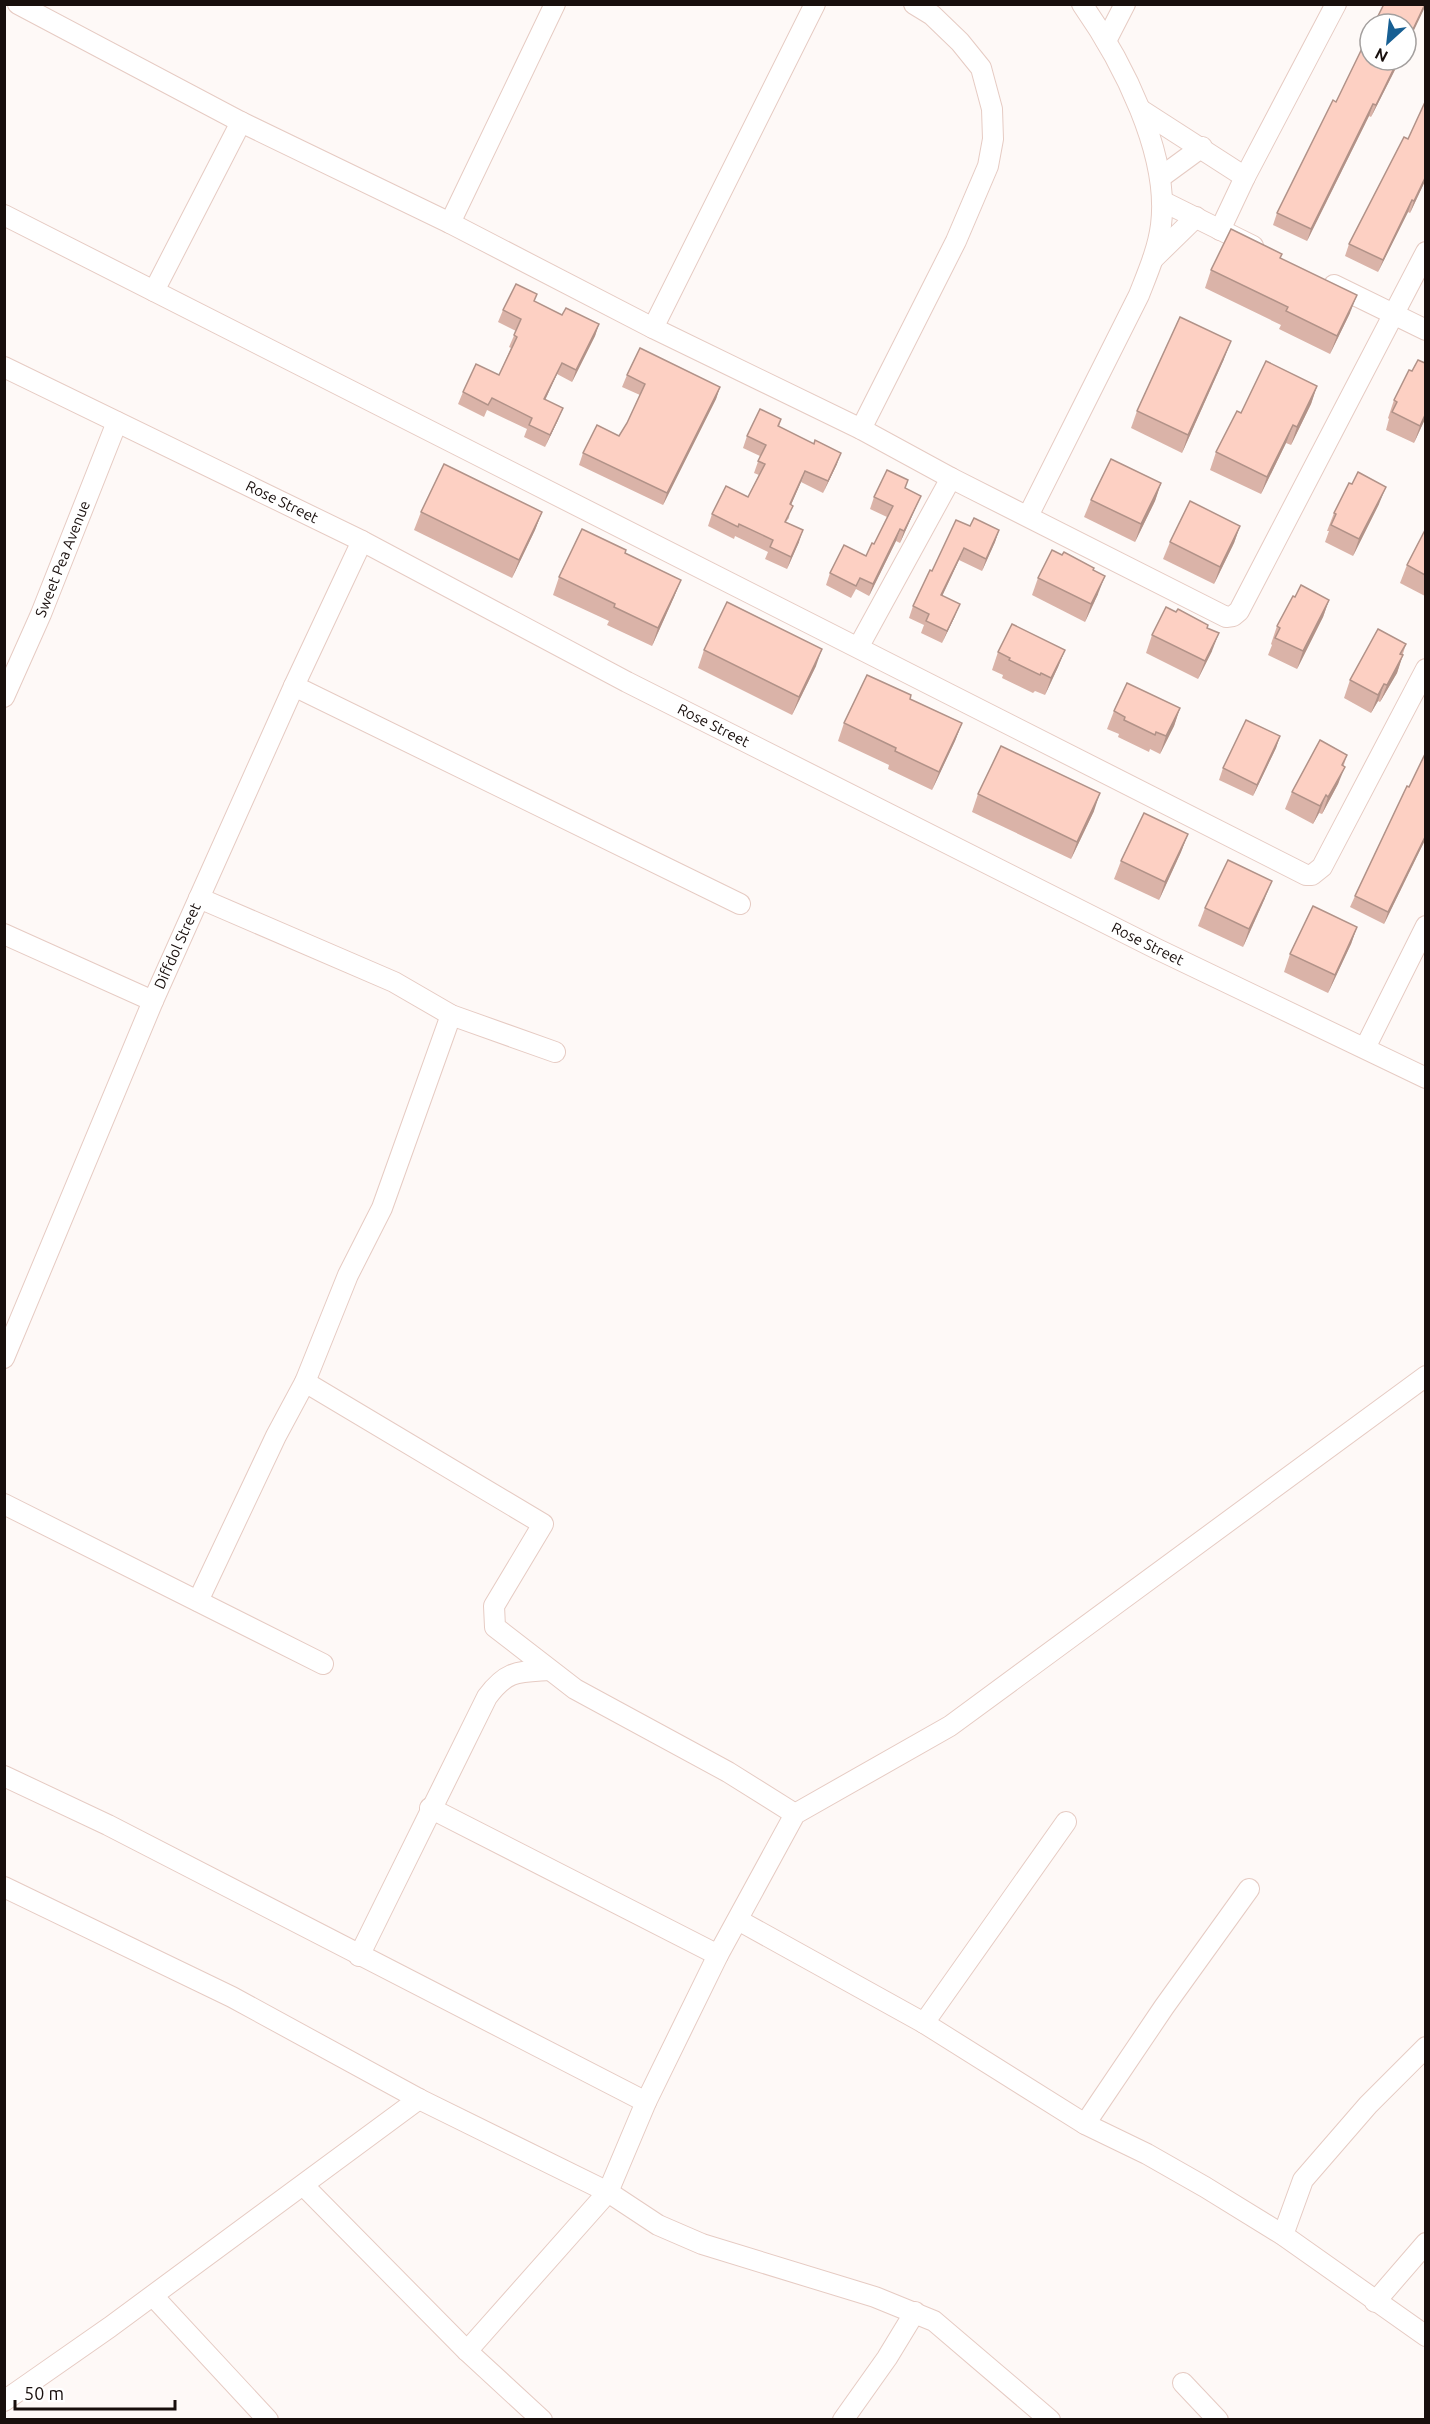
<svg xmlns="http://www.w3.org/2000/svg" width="1430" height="2424" viewBox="0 0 1430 2424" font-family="Ubuntu,sans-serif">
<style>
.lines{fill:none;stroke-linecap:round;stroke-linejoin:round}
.minor-casing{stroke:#e6cbc3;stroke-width:22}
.minor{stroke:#fff;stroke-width:20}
.wall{fill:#dab3a8}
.shaded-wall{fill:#b19288}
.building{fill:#fdd0c3;stroke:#b19288;stroke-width:1.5}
.labels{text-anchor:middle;stroke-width:4.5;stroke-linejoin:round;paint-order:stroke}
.street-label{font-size:15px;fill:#180f0d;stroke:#fff}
</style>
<rect width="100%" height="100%" fill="#fef9f7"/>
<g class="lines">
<defs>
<g id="minor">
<polyline points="18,4 241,122 450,223 653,328 861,429 951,478 1226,617 1233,616 1239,611 1426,252"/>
<polyline points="1106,41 1125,4"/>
<polyline points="1141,110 1245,177"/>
<polyline points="1161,177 1202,147"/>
<polyline points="1162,201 1253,246"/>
<polyline points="4,215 1306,875 1312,875 1322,867 1426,669"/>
<polyline points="450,223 555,4"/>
<polyline points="1220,230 1245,177 1336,4"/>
<polyline points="1153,259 1196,217"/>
<polyline points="1334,285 1426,330"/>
<polyline points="154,291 241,122"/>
<polyline points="653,328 815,4"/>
<path id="s1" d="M4,367L362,541L627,682L1157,949L1426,1078"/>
<polyline points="861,429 956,241 988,166 993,139 992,109 981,68 960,42 932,15 914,4"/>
<path d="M1028,516L1139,295C1148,272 1158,249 1161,225C1170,154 1122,61 1082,4"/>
<polyline points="859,646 951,478"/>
<polyline points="294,686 740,904"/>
<path id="s2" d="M4,697L41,614L117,422"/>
<polyline points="199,898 394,982 451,1015 555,1052"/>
<polyline points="4,934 153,1001"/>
<polyline points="1365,1048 1426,926"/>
<path id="s3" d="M4,1358L153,1001L294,686L362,541"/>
<polyline points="305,1382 543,1524 494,1606 495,1627 575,1689 728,1772 795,1814"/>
<polyline points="4,1504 323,1664"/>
<polyline points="198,1601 276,1436 305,1382 348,1275 382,1208 451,1015"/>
<polyline points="4,1776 108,1825 646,2102"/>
<polyline points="430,1808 718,1955"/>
<polyline points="4,1887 232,1997 419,2099 608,2192 658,2225 702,2244 875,2297 934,2321 1050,2420"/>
<polyline points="738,1920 924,2023 1085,2124 1147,2154 1205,2187 1283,2235 1426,2336"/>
<path d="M359,1956L487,1697C507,1670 518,1672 549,1670"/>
<polyline points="924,2023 1066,1822"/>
<polyline points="1085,2124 1164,2007 1249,1889"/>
<polyline points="304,2186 467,2351 542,2420"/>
<polyline points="1283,2235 1303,2180 1368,2105 1426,2047"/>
<polyline points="153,2296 268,2420"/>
<polyline points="1375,2302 1426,2243"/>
<polyline points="467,2351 608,2192 646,2102 718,1955 795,1814 950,1726 1426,1376"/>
<polyline points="1183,2383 1218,2420"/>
<polyline points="4,2401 110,2327 419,2099"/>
<polyline points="843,2420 887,2358 915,2312"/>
</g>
</defs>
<use href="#minor" class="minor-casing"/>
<use href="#minor" class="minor"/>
</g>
<g class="wall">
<polygon points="1400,60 1371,117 1369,116 1307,241 1273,225 1277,213 1336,102"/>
<polygon points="1425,181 1410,213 1408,212 1378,272 1345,256 1349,244"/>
<polygon points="1280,258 1350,313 1330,354 1279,329 1281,325 1205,288 1211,270"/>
<polygon points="534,301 562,315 599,324 595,336 572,382 557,374 545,400 558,420 545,447 524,437 527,429 487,410 484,417 458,404 463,392 499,375 511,348 509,347 516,331 498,322 503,310"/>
<polygon points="1224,359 1182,453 1131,428 1137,411"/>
<polygon points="627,375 720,387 716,399 663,505 579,465 583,453 619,436 627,423 640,395 622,387"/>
<polygon points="1317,386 1311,404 1291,445 1286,443 1261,494 1210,470 1216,452 1241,413"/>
<polygon points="1394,400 1425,419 1414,443 1386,430 1389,419 1388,418"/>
<polygon points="781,419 779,427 837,464 823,493 801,482 791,505 789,518 786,522 799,542 787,569 765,559 768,552 735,536 734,539 708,526 712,514 748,497 759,475 754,473 760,456 743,448 747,436"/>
<polygon points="908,480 905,488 921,496 916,507 900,543 896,541 869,596 856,589 851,598 826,585 830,573 866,556 874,544 887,517 870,509 874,497"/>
<polygon points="1161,483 1155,501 1135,542 1084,517 1091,500"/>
<polygon points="1379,504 1353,556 1325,542 1329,531 1327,531 1334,513"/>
<polygon points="421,512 542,512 535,530 512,578 414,530"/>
<polygon points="970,526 999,530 995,542 982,571 959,560 942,596 955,616 942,643 921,633 924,625 909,618 913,606 932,571"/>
<polygon points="1240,526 1234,543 1214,584 1163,559 1170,542"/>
<polygon points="1425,530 1425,596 1400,583 1407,565"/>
<polygon points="625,553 681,580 674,597 652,646 607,625 609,621 553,595 559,577"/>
<polygon points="1038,578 1098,594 1085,622 1032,595"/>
<polygon points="1329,600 1323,617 1297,669 1268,655 1272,645 1271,644 1277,626"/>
<polygon points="1207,628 1212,651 1198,679 1146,653 1152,635"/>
<polygon points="1406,644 1397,673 1380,702 1378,701 1371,713 1344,698 1350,680"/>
<polygon points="704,650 816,666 792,715 698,668"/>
<polygon points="1065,650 1058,667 1045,695 1035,691 1033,693 1002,678 1003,675 992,670 998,652"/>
<polygon points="910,699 962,723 955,741 932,790 888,769 889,765 838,741 844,723"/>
<polygon points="1180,708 1174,726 1160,754 1150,749 1149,752 1118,737 1119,734 1107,729 1114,711"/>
<polygon points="1280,736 1276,748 1253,796 1219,780 1223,768"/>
<polygon points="1347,755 1338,784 1322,814 1319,813 1313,824 1285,809 1292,792"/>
<polygon points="1409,787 1425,840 1384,924 1350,907 1355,896"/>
<polygon points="978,794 1094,811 1071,859 972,812"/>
<polygon points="1188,834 1181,852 1159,900 1114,879 1121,861"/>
<polygon points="1265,898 1243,947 1198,926 1205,908"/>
<polygon points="1357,927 1351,944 1328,993 1284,972 1290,954"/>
</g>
<g class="shaded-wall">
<polygon points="1425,4 1425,7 1406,47 1406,44"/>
<polygon points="1398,60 1400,60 1371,117 1376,105"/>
<polygon points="1373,104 1369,116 1307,241 1311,229"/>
<polygon points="1425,178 1425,181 1410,213 1414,201"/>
<polygon points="1412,200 1408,212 1378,272 1383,260"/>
<polygon points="1357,295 1350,313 1330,354 1337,336"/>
<polygon points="599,324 595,336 572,382 576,370"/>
<polygon points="1231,341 1224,359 1182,453 1188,435"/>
<polygon points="562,363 557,374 540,411 544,399"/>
<polygon points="1317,386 1311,404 1291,445 1297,427"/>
<polygon points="720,387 716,399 663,505 667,493"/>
<polygon points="563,408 558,420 545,447 550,435"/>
<polygon points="1425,415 1425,419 1414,443 1420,426"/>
<polygon points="1293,425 1286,443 1261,494 1267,477"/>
<polygon points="841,453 837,464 823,493 828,481"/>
<polygon points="805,471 801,482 786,516 790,504"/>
<polygon points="1161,483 1155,501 1135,542 1141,524"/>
<polygon points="1386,487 1379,504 1353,556 1359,539"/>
<polygon points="921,496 916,507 900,543 904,531"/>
<polygon points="542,512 535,530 512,578 519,560"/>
<polygon points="1240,526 1234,543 1214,584 1220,567"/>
<polygon points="900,529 896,541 869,596 873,584"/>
<polygon points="803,530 799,542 787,569 791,557"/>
<polygon points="999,530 995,542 982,571 986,559"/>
<polygon points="964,548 959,560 937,607 941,595"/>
<polygon points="1105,576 1098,594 1085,622 1091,604"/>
<polygon points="681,580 674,597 652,646 658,628"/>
<polygon points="1329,600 1323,617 1297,669 1303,651"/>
<polygon points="960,604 955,616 942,643 947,631"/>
<polygon points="1219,633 1212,651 1198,679 1205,661"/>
<polygon points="822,649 816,666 792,715 799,697"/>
<polygon points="1065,650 1058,667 1045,695 1051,678"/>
<polygon points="1403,655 1397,673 1380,702 1387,685"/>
<polygon points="1384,684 1378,701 1371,713 1378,695"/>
<polygon points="1180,708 1174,726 1160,754 1166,736"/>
<polygon points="962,723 955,741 932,790 939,772"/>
<polygon points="1280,736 1276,748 1253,796 1257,785"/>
<polygon points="1345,767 1338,784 1322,814 1328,797"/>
<polygon points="1100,793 1094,811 1071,859 1077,842"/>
<polygon points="1326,795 1319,813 1313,824 1320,806"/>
<polygon points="1188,834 1181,852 1159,900 1165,882"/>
<polygon points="1425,837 1425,840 1384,924 1388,912"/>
<polygon points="1272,881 1265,898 1243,947 1249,929"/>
<polygon points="1357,927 1351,944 1328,993 1335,975"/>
</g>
<g class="building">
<polygon points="1384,4 1425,4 1406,44 1406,24 1374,24"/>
<polygon points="1370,32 1370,60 1398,60 1376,105 1373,104 1311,229 1277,213 1333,100 1336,102"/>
<polygon points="1425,102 1425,178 1414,201 1412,200 1383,260 1349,244 1404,137 1408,139"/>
<polygon points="1231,229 1282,254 1280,258 1357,295 1337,336 1286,311 1288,307 1211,270"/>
<polygon points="516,284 537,294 534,301 562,315 566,308 599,324 576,370 562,363 544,399 563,408 550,435 529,425 532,418 492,398 488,405 463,392 476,364 499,375 517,337 514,335 521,319 503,310"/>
<polygon points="1180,317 1231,341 1188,435 1137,411"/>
<polygon points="640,348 720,387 667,493 583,453 597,425 619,436 627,423 645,384 627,375"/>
<polygon points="1418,360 1425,363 1425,415 1420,426 1392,412 1397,402 1394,400 1409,370 1412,371"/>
<polygon points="1266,361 1317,386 1297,427 1293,425 1267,477 1216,452 1237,411 1241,413"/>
<polygon points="760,409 781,419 778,426 814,444 815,440 841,453 828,481 805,471 790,504 793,506 785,522 803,530 791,557 770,547 773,540 739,524 738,527 712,514 726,486 748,497 765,464 758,461 766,445 747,436"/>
<polygon points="1111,459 1161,483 1141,524 1091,500"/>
<polygon points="444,464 542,512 519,560 421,512"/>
<polygon points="887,470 908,480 905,488 921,496 904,531 900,529 873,584 860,578 856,586 830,573 844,545 866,556 872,543 874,544 893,506 874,497"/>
<polygon points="1358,472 1386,487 1359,539 1331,525 1336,514 1334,513 1349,483 1352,484"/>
<polygon points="1190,501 1240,526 1220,567 1170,542"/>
<polygon points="974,518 999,530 986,559 964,548 941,595 960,604 947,631 926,621 929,614 913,606 930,570 932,571 956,520 970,526"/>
<polygon points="582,529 626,550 625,553 681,580 658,628 614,607 615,604 559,577"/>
<polygon points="1425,530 1425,575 1407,565"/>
<polygon points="1052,550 1062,555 1064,552 1094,568 1093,570 1105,576 1091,604 1038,578"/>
<polygon points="1301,585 1329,600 1303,651 1275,638 1280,628 1277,626 1293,596 1295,597"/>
<polygon points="727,602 822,649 799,697 704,650"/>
<polygon points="1166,607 1176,612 1178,609 1208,625 1207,628 1219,633 1205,661 1152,635"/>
<polygon points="1012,624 1065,650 1051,678 1041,673 1040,675 1009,660 1010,658 998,652"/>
<polygon points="1378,629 1406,644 1400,654 1403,655 1387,685 1384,684 1378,695 1350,680"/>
<polygon points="867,675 911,695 910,699 962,723 939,772 895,751 896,748 844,723"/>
<polygon points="1127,683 1180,708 1166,736 1156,732 1155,735 1124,720 1125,717 1114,711"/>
<polygon points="1246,720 1280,736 1257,785 1223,768"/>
<polygon points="1320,740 1347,755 1342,765 1345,767 1328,797 1326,795 1320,806 1292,792"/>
<polygon points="1001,746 1100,793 1077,842 978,794"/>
<polygon points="1425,754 1425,837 1388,912 1355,896 1407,786 1409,787"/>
<polygon points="1144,813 1188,834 1165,882 1121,861"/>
<polygon points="1228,860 1272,881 1249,929 1205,908"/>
<polygon points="1313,906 1357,927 1335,975 1290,954"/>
</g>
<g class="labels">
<g class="street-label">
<text dy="5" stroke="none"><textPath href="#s1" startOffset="309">Rose Street</textPath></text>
<text dy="5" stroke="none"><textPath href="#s2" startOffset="150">Sweet Pea Avenue</textPath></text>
<text dy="5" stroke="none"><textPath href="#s1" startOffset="795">Rose Street</textPath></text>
<text dy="5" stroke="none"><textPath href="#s1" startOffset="1281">Rose Street</textPath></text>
<text dy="5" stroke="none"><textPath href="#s3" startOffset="447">Diffdol Street</textPath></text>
</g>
</g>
<rect width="1430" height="2424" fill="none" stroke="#180f0d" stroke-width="12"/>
<g transform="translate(1388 42) rotate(207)"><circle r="28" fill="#ffffff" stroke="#a39f9e" stroke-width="1.5"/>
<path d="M0-4.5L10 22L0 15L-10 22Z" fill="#175f93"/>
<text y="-9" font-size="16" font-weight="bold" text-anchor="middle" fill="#180f0d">N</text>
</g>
<path d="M15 2400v9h160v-9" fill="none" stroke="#180f0d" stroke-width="3"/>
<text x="24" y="2400" font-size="18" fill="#180f0d" stroke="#ffffff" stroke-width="4.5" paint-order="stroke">50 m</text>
</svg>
